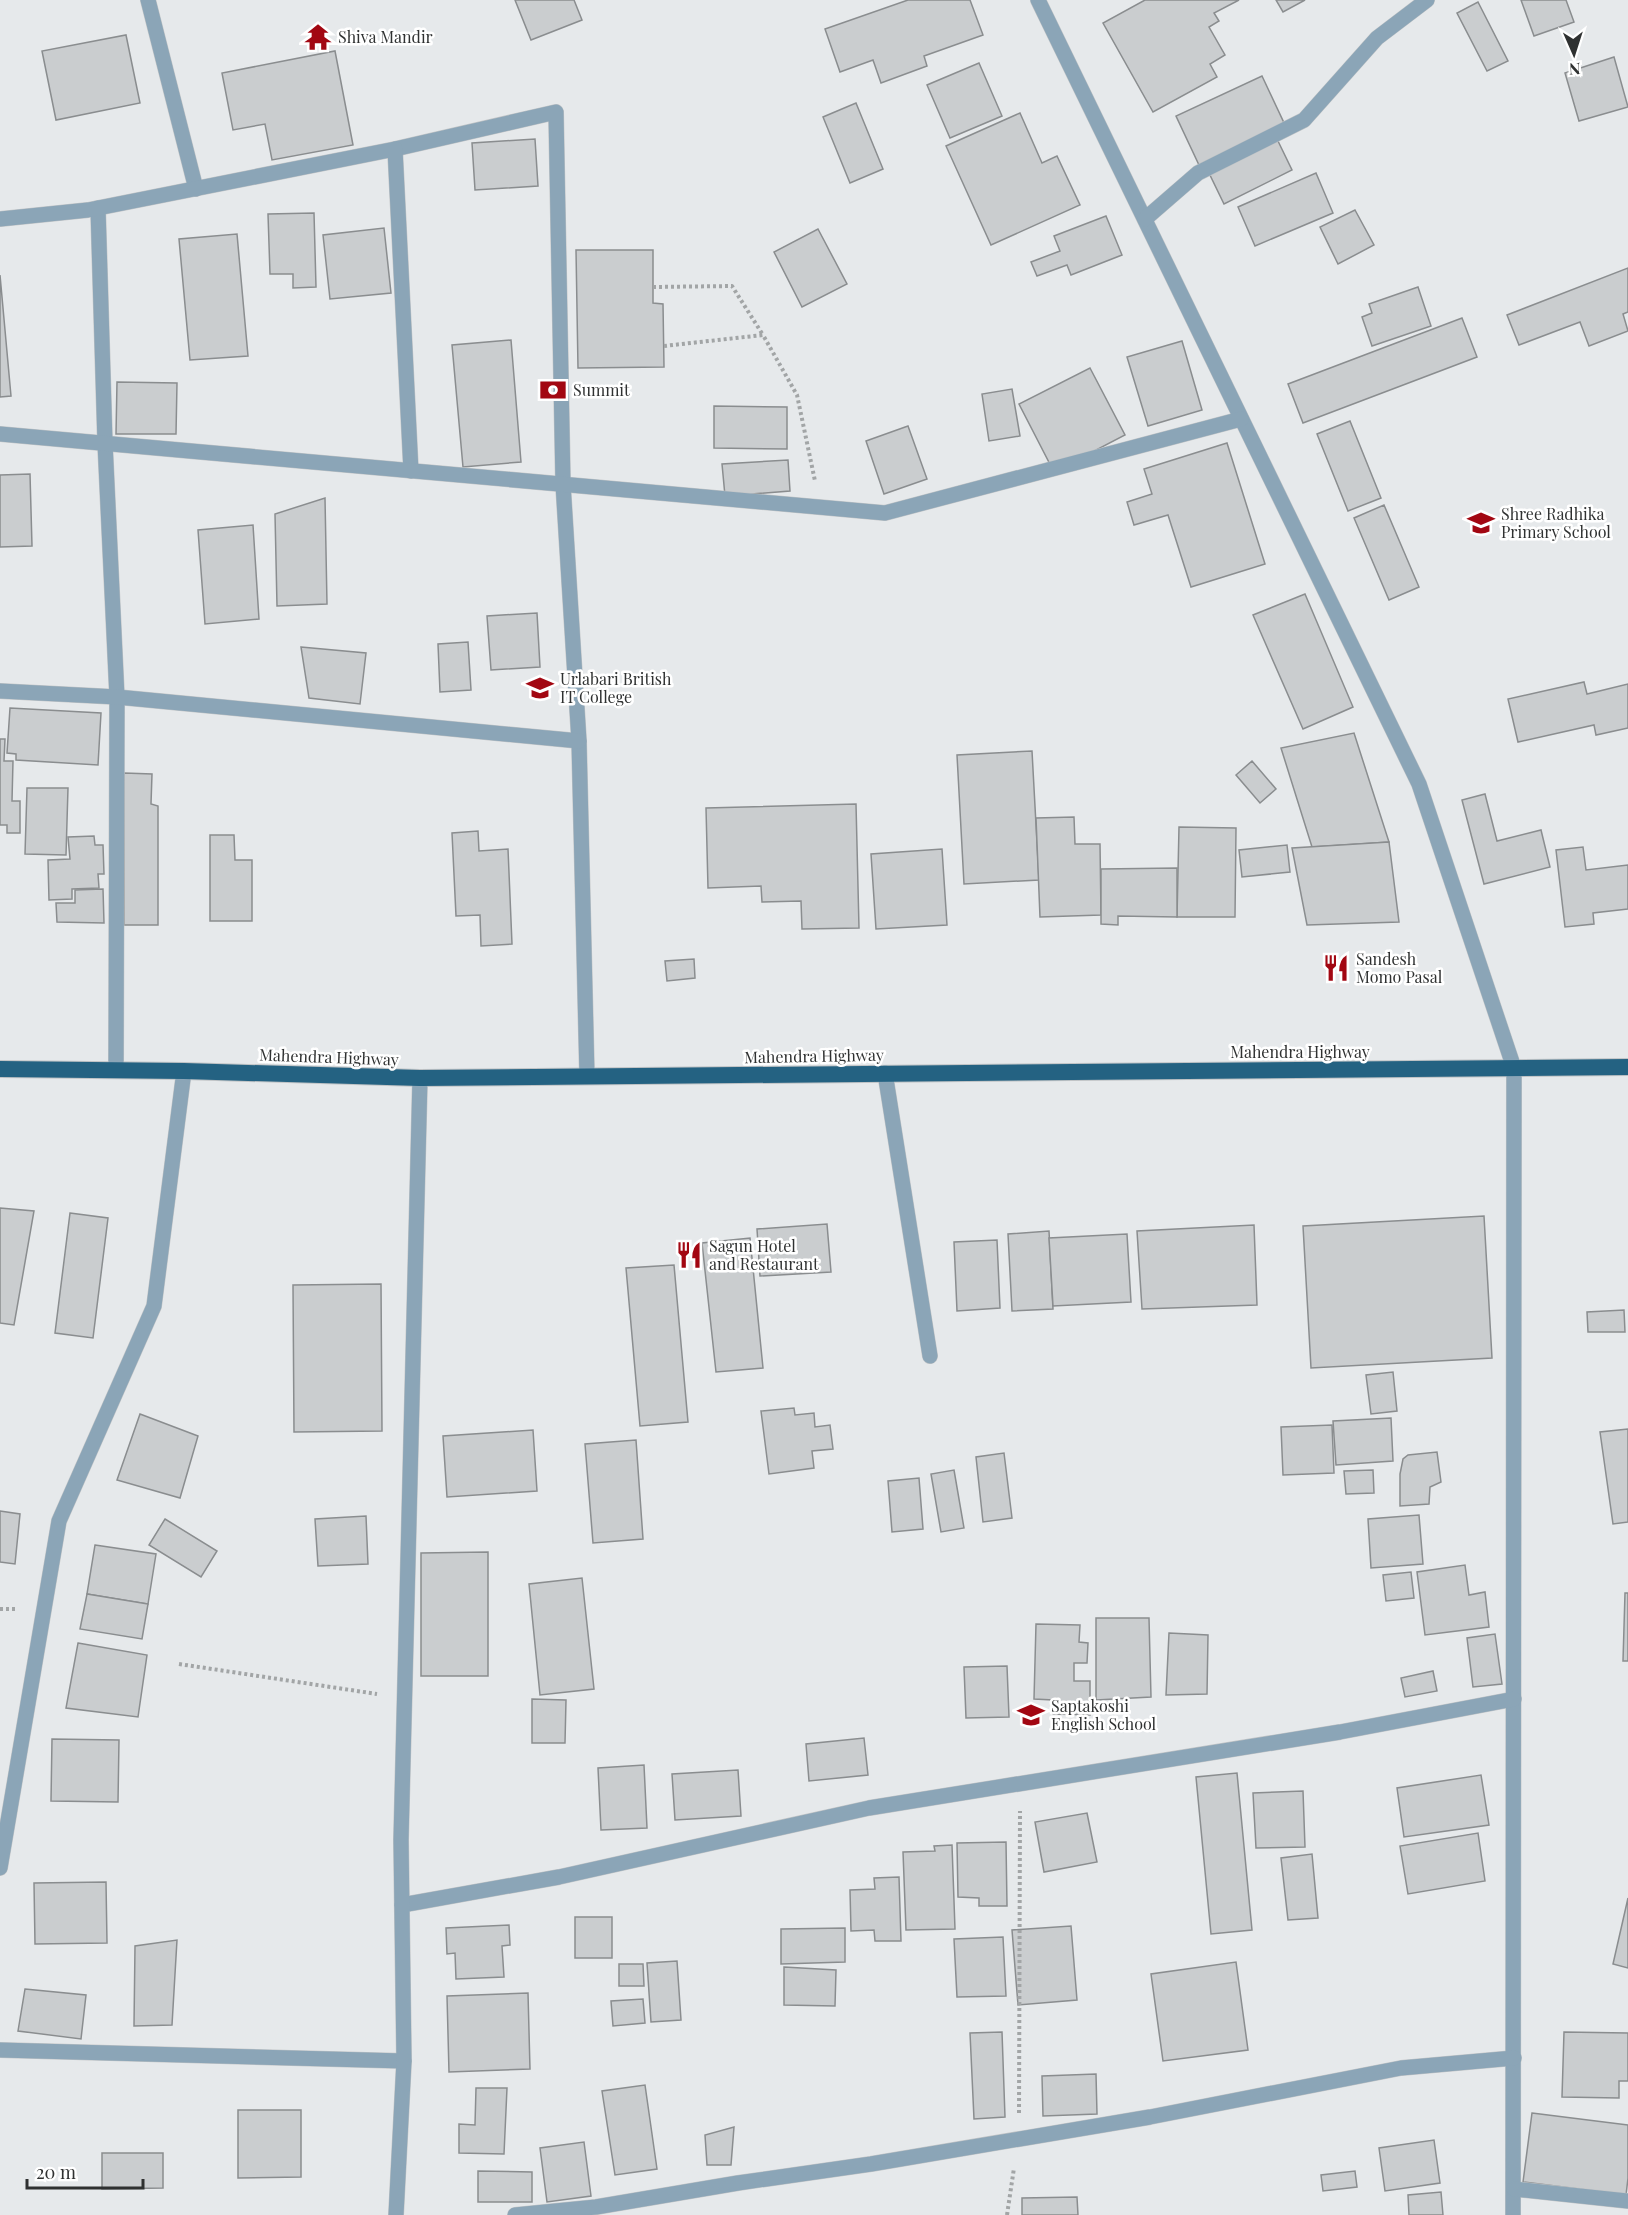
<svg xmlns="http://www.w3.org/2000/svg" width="1628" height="2215" viewBox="0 0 1628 2215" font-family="'Playfair Display',serif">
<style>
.building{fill:#cacdcf;stroke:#8a8d8f;stroke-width:1.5}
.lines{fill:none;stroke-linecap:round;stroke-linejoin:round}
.minor-casing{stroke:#c1c4c6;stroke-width:16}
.trunk-casing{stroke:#c1c4c6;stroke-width:18}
.path{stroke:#a2a5a6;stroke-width:4;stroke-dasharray:3 3;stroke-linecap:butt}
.minor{stroke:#8ba5b7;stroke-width:15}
.trunk{stroke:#246282;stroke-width:16}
.labels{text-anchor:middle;stroke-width:5;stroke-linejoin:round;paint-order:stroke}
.poi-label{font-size:16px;fill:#2f3131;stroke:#fff;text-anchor:start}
.street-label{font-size:16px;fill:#2f3131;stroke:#fff}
</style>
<rect width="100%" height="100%" fill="#e6e9eb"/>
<g class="building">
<polygon points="515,0 574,0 582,20 531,40"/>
<polygon points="908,0 970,0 983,35 924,56 927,66 881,83 873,60 840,72 825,29"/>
<polygon points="1145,0 1239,0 1214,13 1219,21 1209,27 1225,55 1210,64 1217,77 1153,112 1103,23"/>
<polygon points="1276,0 1305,0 1283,12"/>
<polygon points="1521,0 1566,0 1574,22 1534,36"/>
<polygon points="1478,2 1508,61 1487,71 1457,13"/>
<polygon points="126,35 140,103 56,120 42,51"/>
<polygon points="335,51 353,145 272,160 265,124 233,130 222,73"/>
<polygon points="1614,57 1628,107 1579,121 1565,73"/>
<polygon points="979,63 1002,116 950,138 927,85"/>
<polygon points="1262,76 1285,125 1199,165 1176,116"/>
<polygon points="856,103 883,169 850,183 823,117"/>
<polygon points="1020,113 1042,163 1057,156 1080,205 991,245 946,146"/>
<polygon points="535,139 538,186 475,190 472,143"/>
<polygon points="1277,139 1292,170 1224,204 1209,173"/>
<polygon points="1316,173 1333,213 1255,246 1238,207"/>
<polygon points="1355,210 1374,245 1338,264 1320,227"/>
<polygon points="314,213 316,287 293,288 293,274 270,274 268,214"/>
<polygon points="1106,216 1122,255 1071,275 1067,265 1037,276 1031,262 1060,251 1054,236"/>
<polygon points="384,228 391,293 330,299 323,235"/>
<polygon points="818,229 847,284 802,307 774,252"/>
<polygon points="237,234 248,356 190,360 179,239"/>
<polygon points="576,250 653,250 653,303 663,304 664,367 578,368"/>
<polygon points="1628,268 1628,312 1623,314 1628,331 1589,346 1580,322 1519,345 1507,315"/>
<polygon points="0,275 11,396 0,397"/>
<polygon points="1418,287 1431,326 1372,346 1362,317 1372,313 1369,304"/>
<polygon points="1462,318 1477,357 1303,423 1288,384"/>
<polygon points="511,340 521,462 463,467 452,345"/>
<polygon points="1182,341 1202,410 1148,426 1127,357"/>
<polygon points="1090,368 1125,435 1054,472 1019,404"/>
<polygon points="117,382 177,383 176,434 116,434"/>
<polygon points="1012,389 1020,436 989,441 982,394"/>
<polygon points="714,406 787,407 787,449 714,448"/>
<polygon points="1350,421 1381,498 1348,511 1317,434"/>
<polygon points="908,426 927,479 884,494 866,441"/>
<polygon points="1227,443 1265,564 1191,587 1168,515 1134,525 1127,502 1152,494 1144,469"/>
<polygon points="788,460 790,491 725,496 722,464"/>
<polygon points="30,474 32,546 0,547 0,475"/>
<polygon points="325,498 327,604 277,606 275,514"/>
<polygon points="1384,505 1419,587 1389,600 1354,518"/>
<polygon points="253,525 259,619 205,624 198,530"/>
<polygon points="1305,594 1353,707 1303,729 1253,615"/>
<polygon points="537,613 540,667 491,670 487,616"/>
<polygon points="468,642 471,690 440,692 438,644"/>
<polygon points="301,647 366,653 360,704 309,698"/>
<polygon points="1584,682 1587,694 1628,684 1628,728 1596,735 1594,725 1518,742 1508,699"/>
<polygon points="10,708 101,713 98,765 16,760 16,754 7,753"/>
<polygon points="1354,733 1389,842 1312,847 1281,748"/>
<polygon points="0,739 5,739 4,761 13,761 12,801 20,801 20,833 7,833 7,825 0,825"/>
<polygon points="1032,751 1039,880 964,884 957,755"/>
<polygon points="1252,761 1276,789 1260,803 1236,775"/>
<polygon points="124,773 152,774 151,804 158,806 158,925 124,925"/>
<polygon points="27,788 68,788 66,855 25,854"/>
<polygon points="1485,794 1497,841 1541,830 1550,867 1484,884 1462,800"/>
<polygon points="856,804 859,928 802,929 801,901 762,902 761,886 708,888 706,808"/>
<polygon points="1074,817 1075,844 1100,844 1101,915 1040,917 1036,818"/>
<polygon points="1179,827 1236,828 1235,917 1177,917"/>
<polygon points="478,831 479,851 508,849 512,944 481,946 480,915 456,916 452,833"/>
<polygon points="210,835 234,835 235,860 252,860 252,921 210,921"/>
<polygon points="94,836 95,845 103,845 104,874 98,874 99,888 72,889 72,899 49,900 48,860 70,859 68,837"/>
<polygon points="1389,842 1399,922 1307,925 1292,848"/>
<polygon points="1287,845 1290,872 1242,877 1239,850"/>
<polygon points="1583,847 1586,870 1628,865 1628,909 1593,913 1594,924 1565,927 1556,850"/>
<polygon points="942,849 947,925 876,929 871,854"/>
<polygon points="1177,868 1177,917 1118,916 1118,925 1101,924 1101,869"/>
<polygon points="103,889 104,923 57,922 56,903 75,903 75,890"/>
<polygon points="694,959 695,978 667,981 665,961"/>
<polygon points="0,1208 34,1211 14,1325 0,1323"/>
<polygon points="70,1213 108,1218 93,1338 55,1333"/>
<polygon points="1484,1216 1492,1358 1311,1368 1303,1226"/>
<polygon points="827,1224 831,1272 760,1276 757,1229"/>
<polygon points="1254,1225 1257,1305 1142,1309 1137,1231"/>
<polygon points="1049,1231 1053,1309 1012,1311 1008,1234"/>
<polygon points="1127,1234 1131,1302 1053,1306 1049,1238"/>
<polygon points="750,1238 763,1368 716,1372 702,1243"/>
<polygon points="997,1240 1000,1308 957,1311 954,1242"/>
<polygon points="674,1265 688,1422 640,1426 626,1268"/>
<polygon points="381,1284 382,1431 294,1432 293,1285"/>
<polygon points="1624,1310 1625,1332 1588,1332 1587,1312"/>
<polygon points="1393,1372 1397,1411 1371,1414 1366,1375"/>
<polygon points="794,1408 795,1415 814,1413 815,1427 830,1425 833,1449 812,1451 814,1468 769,1474 761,1411"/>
<polygon points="140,1414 198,1436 180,1498 117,1480"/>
<polygon points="1391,1418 1393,1461 1336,1465 1333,1421"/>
<polygon points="1332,1425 1334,1473 1283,1475 1281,1427"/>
<polygon points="1628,1429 1628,1522 1613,1524 1600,1432"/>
<polygon points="533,1430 537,1491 447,1497 443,1436"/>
<polygon points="636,1440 643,1539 593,1543 585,1444"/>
<polygon points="1437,1452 1441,1482 1430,1487 1429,1504 1400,1506 1400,1474 1403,1459 1408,1455"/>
<polygon points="1004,1453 1012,1518 983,1522 976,1457"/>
<polygon points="954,1470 964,1528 941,1532 931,1474"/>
<polygon points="1373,1470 1374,1493 1346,1494 1344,1471"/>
<polygon points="919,1478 923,1529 892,1532 888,1481"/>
<polygon points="0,1511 20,1514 15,1564 0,1562"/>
<polygon points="1419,1515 1423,1564 1371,1568 1368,1519"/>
<polygon points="366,1516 368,1564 318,1566 315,1519"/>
<polygon points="165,1519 217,1551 201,1577 149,1545"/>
<polygon points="95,1545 156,1554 148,1604 87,1594"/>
<polygon points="488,1552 488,1676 421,1676 421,1553"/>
<polygon points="1465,1565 1469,1595 1485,1592 1489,1627 1425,1635 1417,1572"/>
<polygon points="1411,1572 1414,1598 1386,1601 1383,1575"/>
<polygon points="582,1578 594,1689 540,1695 529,1584"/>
<polygon points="1625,1593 1628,1593 1628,1661 1623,1661"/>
<polygon points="87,1594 148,1604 142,1639 80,1629"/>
<polygon points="1096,1618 1149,1618 1151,1697 1096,1700"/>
<polygon points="1036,1624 1080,1625 1079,1642 1088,1643 1087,1663 1074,1663 1074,1681 1090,1681 1090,1715 1053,1714 1053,1700 1034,1699"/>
<polygon points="1169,1633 1208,1635 1207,1694 1166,1695"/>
<polygon points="1495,1634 1502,1684 1473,1687 1467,1638"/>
<polygon points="78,1643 147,1655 138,1717 66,1708"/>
<polygon points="1007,1666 1009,1717 966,1718 964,1667"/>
<polygon points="1433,1671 1437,1691 1405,1697 1401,1678"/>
<polygon points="532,1699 566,1700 565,1743 532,1743"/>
<polygon points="864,1738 868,1775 809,1781 806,1744"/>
<polygon points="52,1739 119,1740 118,1802 51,1801"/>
<polygon points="644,1765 647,1828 601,1830 598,1768"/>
<polygon points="738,1770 741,1816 675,1820 672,1774"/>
<polygon points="1237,1773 1252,1930 1211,1934 1196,1777"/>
<polygon points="1481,1775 1489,1825 1404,1837 1397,1788"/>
<polygon points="1303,1791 1305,1847 1256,1848 1253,1793"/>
<polygon points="1087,1813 1097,1862 1044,1872 1035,1822"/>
<polygon points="1478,1833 1485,1881 1408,1894 1400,1846"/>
<polygon points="1006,1842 1007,1906 979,1906 979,1898 958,1897 957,1843"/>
<polygon points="952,1845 955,1929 906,1930 903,1852 935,1851 934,1846"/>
<polygon points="1312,1854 1318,1918 1288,1920 1281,1858"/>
<polygon points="899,1877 901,1941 875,1941 874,1930 851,1931 850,1890 875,1889 874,1878"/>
<polygon points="106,1882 107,1943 35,1944 34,1883"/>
<polygon points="1628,1898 1628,1968 1613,1964"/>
<rect x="575" y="1917" width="37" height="41"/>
<polygon points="509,1925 510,1945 502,1946 504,1977 456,1979 455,1953 447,1954 446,1928"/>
<polygon points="1071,1926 1077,2000 1018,2005 1012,1930"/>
<polygon points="845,1928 845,1962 781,1964 781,1929"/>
<polygon points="1003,1937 1006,1996 957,1997 954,1939"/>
<polygon points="177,1940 172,2025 134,2026 135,1946"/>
<polygon points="677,1961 681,2020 651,2022 647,1963"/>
<polygon points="1236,1962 1248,2050 1163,2061 1151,1974"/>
<polygon points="619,1964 643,1964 644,1986 619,1986"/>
<polygon points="784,1967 836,1970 835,2006 784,2005"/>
<polygon points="25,1989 86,1995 81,2039 18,2031"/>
<polygon points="528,1993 530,2069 449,2072 447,1996"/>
<polygon points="643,1999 645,2023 613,2026 611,2001"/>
<polygon points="1002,2032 1005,2117 974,2119 970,2033"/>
<polygon points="1564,2032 1628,2033 1628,2081 1619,2081 1619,2098 1562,2097"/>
<polygon points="1096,2074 1097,2114 1043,2116 1042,2076"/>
<polygon points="645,2085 657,2169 615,2175 602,2091"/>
<polygon points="476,2088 507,2088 504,2154 459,2153 459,2124 475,2125"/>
<polygon points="238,2110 301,2110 301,2177 238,2178"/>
<polygon points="1532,2113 1628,2125 1628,2178 1626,2195 1523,2182"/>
<polygon points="734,2127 731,2165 707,2165 705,2135"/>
<polygon points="1434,2140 1440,2183 1385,2191 1379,2148"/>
<polygon points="584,2142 591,2196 547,2202 540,2148"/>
<polygon points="102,2153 163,2153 163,2188 102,2189"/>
<polygon points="478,2171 532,2172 532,2202 478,2202"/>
<polygon points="1355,2171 1357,2187 1323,2191 1321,2175"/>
<polygon points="1441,2192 1443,2215 1409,2215 1408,2195"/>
<polygon points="1077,2197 1078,2215 1022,2215 1022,2198"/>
</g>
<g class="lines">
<defs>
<g id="minor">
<polyline points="148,0 196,189"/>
<polyline points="1038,0 1419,784 1514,1068 1513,2215"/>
<polyline points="395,149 556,112 563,484 579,741 587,1076"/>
<polyline points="98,208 105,443 117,697 116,1070"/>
<polyline points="0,219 88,210 395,149 411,471"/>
<polyline points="1145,219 1198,173 1304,120 1377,38 1427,0"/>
<polyline points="0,434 885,513 1241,419"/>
<polyline points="0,691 117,697 579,741"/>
<polyline points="885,1073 930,1356"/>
<polyline points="0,1868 59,1521 154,1306 184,1071"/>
<polyline points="402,1905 559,1877 869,1808 1340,1732 1514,1699"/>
<polyline points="0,2050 404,2061"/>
<polyline points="1514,2189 1628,2201"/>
<polyline points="396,2215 404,2061 401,1840 420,1078"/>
<polyline points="515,2215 596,2207 738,2183 871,2164 1150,2117 1401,2068 1514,2058"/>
</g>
<polyline id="trunk" points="0,1069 184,1071 420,1078 1628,1067"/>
</defs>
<use href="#minor" class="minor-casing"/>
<use href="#trunk" class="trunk-casing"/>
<g class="path">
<polyline points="653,287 732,286 763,335"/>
<polyline points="664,346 763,335 797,395 815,481"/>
<polyline points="0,1609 15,1609"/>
<polyline points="179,1664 377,1694"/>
<polyline points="1019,2113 1020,1811"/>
<polyline points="1007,2215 1014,2168"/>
</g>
<use href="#minor" class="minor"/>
<use href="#trunk" class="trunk"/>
</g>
<defs>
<symbol id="temple-bare" viewBox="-9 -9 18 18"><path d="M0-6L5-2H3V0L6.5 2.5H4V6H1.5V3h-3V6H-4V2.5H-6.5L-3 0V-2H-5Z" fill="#a20712" stroke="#fff" stroke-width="2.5" paint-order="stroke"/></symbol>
<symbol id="bank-bare" viewBox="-9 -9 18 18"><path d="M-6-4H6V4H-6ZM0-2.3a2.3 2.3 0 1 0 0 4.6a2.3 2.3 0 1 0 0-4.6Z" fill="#a20712" stroke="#fff" stroke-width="2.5" paint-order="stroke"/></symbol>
<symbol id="school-bare" viewBox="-9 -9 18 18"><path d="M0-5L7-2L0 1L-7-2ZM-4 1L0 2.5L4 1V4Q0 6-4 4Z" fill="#a20712" stroke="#fff" stroke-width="2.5" paint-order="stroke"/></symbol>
<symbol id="restaurant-bare" viewBox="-9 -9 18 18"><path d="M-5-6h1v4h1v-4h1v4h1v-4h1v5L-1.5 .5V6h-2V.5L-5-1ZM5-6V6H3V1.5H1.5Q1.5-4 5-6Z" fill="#a20712" stroke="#fff" stroke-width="2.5" paint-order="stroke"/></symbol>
</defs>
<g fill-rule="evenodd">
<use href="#temple-bare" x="299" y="18" width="38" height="38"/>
<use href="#bank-bare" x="534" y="371" width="38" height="38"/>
<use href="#school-bare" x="1462" y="504" width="38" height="38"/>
<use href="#school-bare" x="521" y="669" width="38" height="38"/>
<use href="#restaurant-bare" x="1317" y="949" width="38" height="38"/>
<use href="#restaurant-bare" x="670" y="1236" width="38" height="38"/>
<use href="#school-bare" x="1012" y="1696" width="38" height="38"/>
</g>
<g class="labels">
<g class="poi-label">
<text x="338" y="43">Shiva Mandir</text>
<text x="573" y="396">Summit</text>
<text x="1501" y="520">Shree Radhika<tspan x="1501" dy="18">Primary School</tspan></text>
<text x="560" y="685">Urlabari British<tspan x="560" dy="18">IT College</tspan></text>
<text x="1356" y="965">Sandesh<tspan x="1356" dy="18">Momo Pasal</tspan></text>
<text x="709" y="1252">Sagun Hotel<tspan x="709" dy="18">and Restaurant</tspan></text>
<text x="1051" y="1712">Saptakoshi<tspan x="1051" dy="18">English School</tspan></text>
</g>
<g class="street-label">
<text x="1300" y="1058">Mahendra Highway</text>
<text transform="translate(814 1056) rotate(-1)" y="6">Mahendra Highway</text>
<text transform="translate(329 1057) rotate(2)" y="6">Mahendra Highway</text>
</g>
</g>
<g transform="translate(1574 54) rotate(177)" stroke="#ffffff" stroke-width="4.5" paint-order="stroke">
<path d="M0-4.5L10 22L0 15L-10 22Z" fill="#2f3131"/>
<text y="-9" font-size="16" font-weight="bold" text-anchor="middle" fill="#2f3131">N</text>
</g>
<path d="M27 2179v9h116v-9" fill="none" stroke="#2f3131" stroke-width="3"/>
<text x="36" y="2179" font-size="18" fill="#2f3131" stroke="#ffffff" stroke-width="4.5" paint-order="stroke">20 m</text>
</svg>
